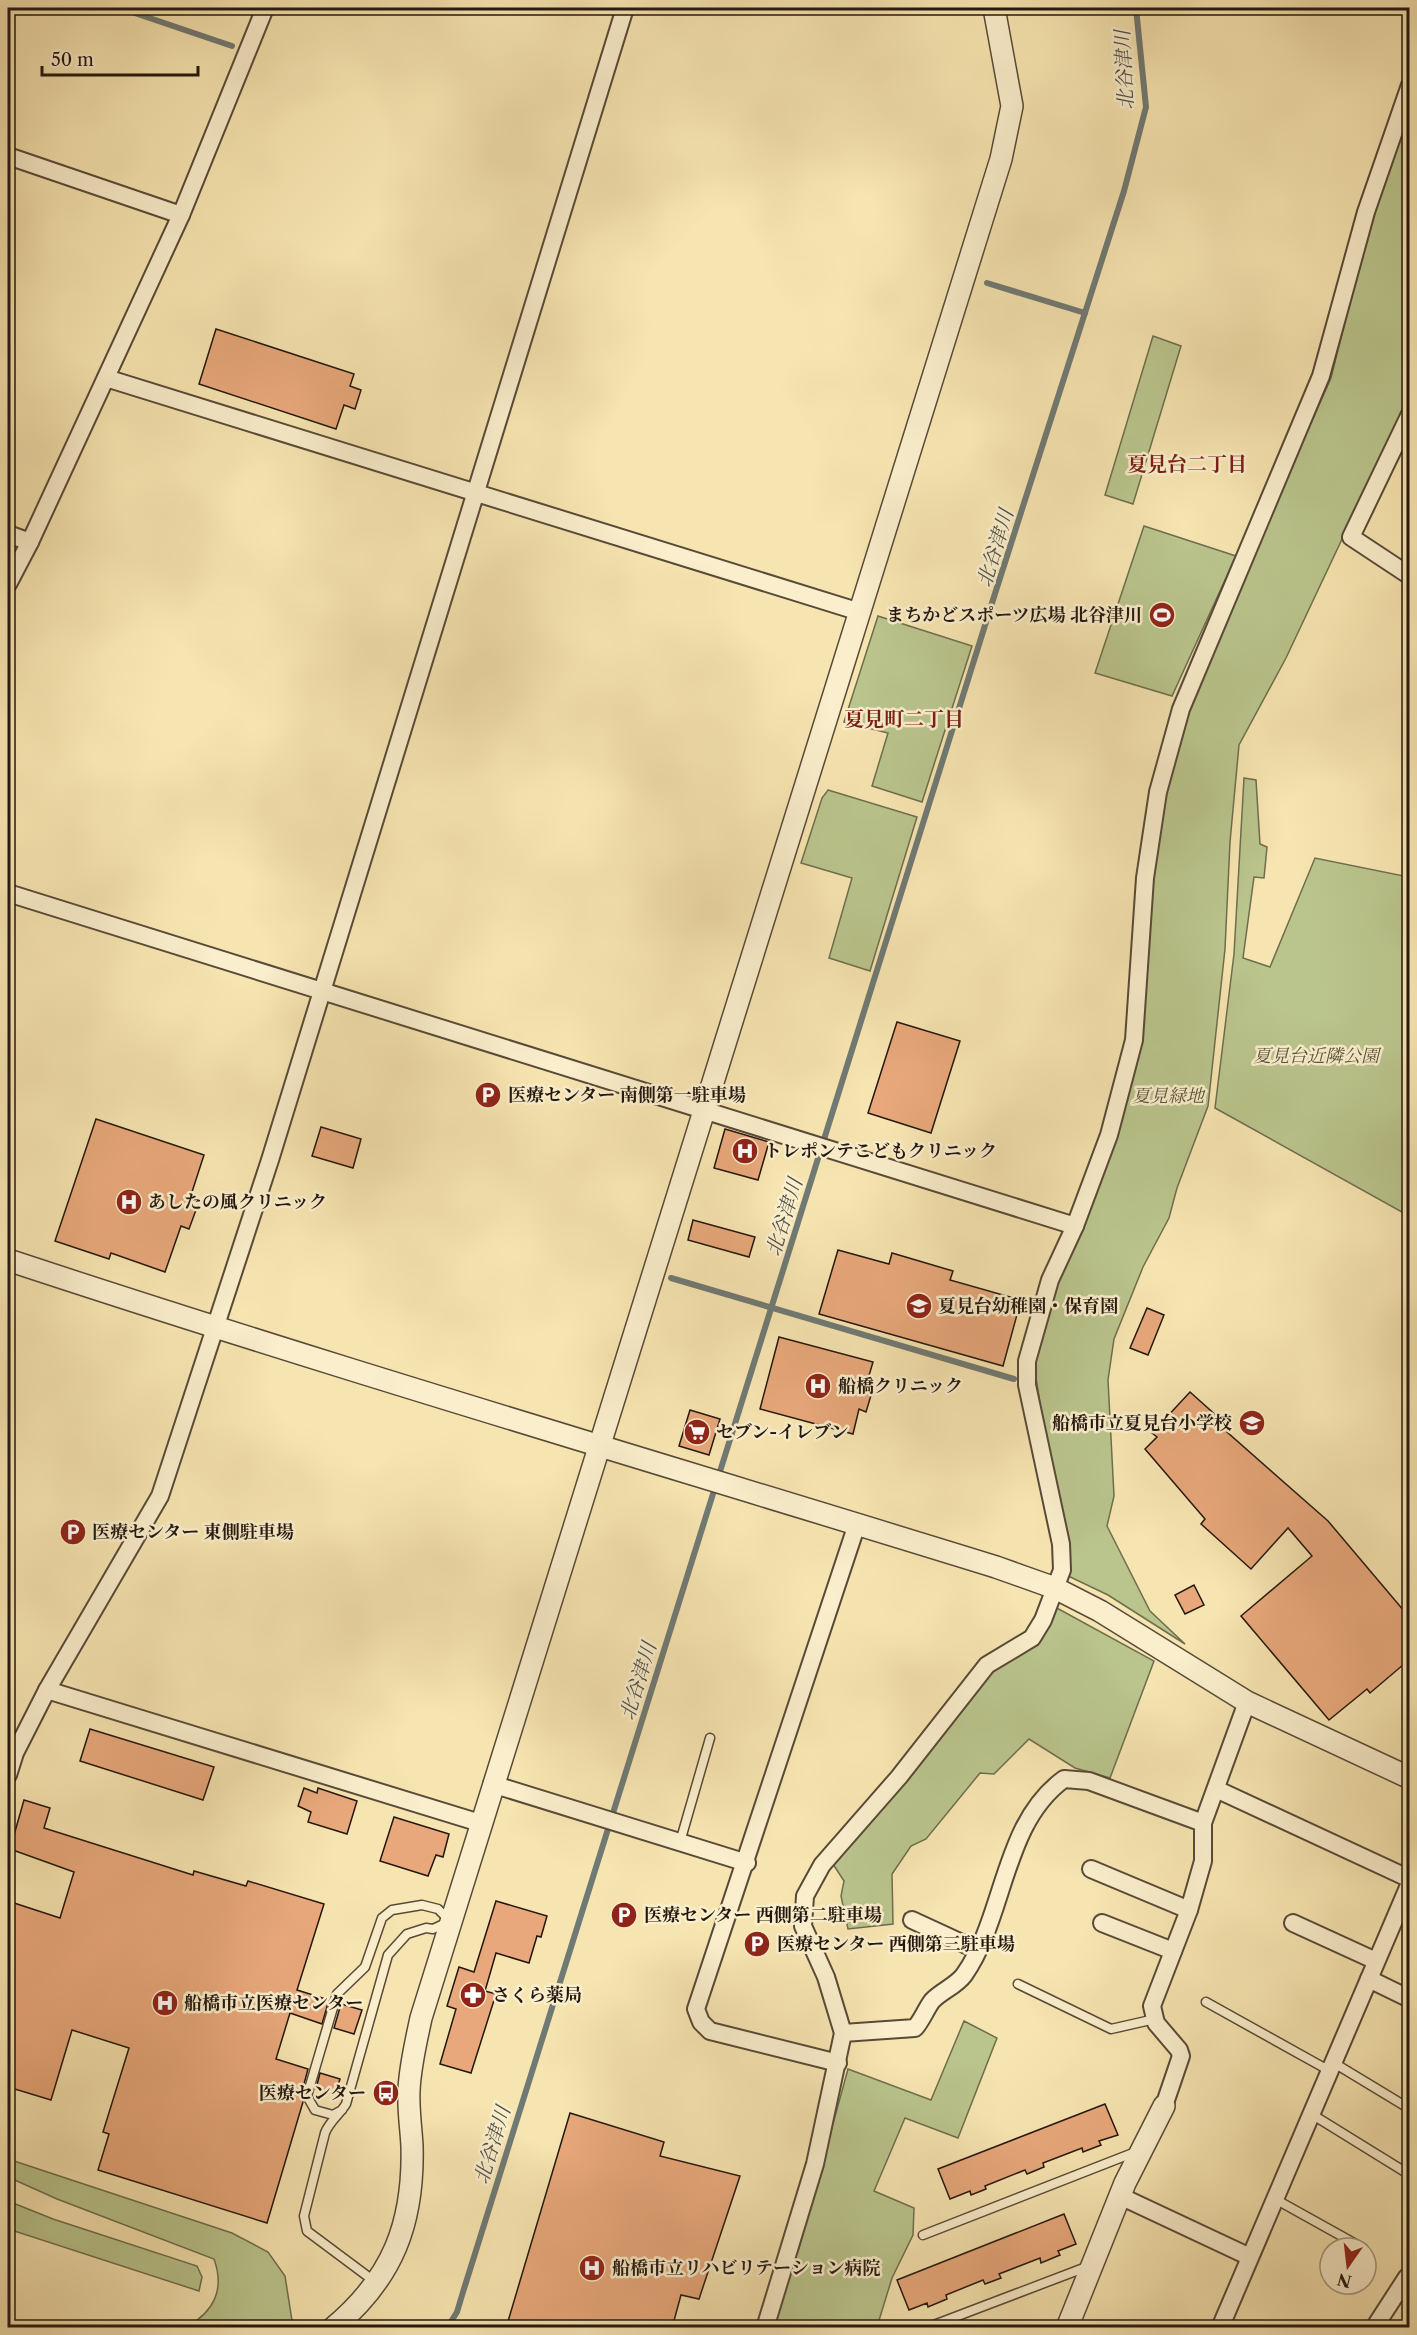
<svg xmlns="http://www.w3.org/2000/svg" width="1417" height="2335" viewBox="0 0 1417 2335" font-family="'Libre Caslon Text','Noto Serif JP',serif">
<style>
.green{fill:#bac58d;stroke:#6e6e4e;stroke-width:1.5}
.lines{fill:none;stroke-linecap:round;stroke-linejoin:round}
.stream{stroke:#707a74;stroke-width:6}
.building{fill:#e8a87b;stroke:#23170f;stroke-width:1.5}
.service-casing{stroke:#584a38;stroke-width:11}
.minor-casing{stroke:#584a38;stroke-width:20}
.tertiary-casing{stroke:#584a38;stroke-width:24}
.service{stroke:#faeecc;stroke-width:8}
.minor{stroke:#faeecc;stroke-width:16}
.tertiary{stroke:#faeecc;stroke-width:21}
.labels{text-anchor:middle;stroke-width:5;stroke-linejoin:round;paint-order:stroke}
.poi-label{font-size:18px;font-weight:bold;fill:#23170f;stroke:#faeecc;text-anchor:start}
.park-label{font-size:18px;font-style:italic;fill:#58543b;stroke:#faeecc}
.water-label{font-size:20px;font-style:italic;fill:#50514a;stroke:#faeecc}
.neighbourhood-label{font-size:20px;font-weight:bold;fill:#7a1f14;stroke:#faeecc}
</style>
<rect width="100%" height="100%" fill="#f7e5b1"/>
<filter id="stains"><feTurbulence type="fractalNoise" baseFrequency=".00333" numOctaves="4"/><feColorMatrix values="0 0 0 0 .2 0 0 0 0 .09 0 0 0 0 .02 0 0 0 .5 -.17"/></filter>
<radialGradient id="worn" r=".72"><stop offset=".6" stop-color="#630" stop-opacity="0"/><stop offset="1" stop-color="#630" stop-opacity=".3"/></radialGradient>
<g class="green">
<polygon points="1409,103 1410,320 1404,340 1409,342 1409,397 1286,658 1239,745 1230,842 1225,949 1208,1106 1177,1188 1169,1218 1143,1267 1114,1339 1108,1380 1114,1496 1107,1526 1150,1611 1185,1644 1108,1595 1066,1575 1034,1364 1057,1285 1082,1231 1116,1136 1163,793 1185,712 1252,554 1331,378 1372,213"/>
<polygon points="1153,336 1181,346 1133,504 1105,495"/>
<polygon points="1144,526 1236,556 1172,696 1095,673"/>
<polygon points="878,616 972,646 922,802 872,786 888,733 844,722"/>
<polygon points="1244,778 1256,780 1260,844 1267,847 1264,878 1254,877 1243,958 1270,967 1315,858 1409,877 1409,1216 1215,1108 1234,954"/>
<polygon points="828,790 917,817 870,971 829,958 852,878 801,863 822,798"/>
<polygon points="1055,1607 1154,1661 1110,1778 1075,1768 1029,1739 994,1774 980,1773 926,1839 911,1846 892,1874 893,1924 848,1929 841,1896 844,1881 833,1864 990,1672"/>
<polygon points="964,2021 997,2038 958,2138 905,2118 874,2191 914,2208 913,2235 892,2278 877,2327 771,2328 799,2248 848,2069 931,2100"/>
<path d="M8,2159L232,2233L268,2252L285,2276L293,2327H187C214,2311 225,2290 214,2259L57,2199L8,2177Z"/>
<polygon points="8,2201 53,2219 197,2266 202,2277 199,2291 8,2229"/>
</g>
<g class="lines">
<g class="stream">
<polyline points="120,8 232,46"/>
<polyline points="987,283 1085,313"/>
<polyline points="671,1278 1014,1379"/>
<polyline points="447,2328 457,2312 463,2292 992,603 1124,191 1146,107 1136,8"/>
</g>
</g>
<g class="building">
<polygon points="216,329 354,374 350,386 361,390 355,409 344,405 336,429 199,384"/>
<polygon points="897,1022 960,1041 931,1133 868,1113"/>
<polygon points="96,1119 204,1155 191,1195 200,1199 189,1229 181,1226 165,1272 111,1253 109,1259 55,1241"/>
<polygon points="321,1127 361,1139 353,1168 312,1156"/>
<polygon points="725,1129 769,1142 758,1180 714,1168"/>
<polygon points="693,1220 755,1237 749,1257 688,1240"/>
<polygon points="838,1250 889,1264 892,1253 953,1271 950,1280 1021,1300 1003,1366 819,1314"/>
<polygon points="1147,1308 1164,1315 1148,1355 1130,1348"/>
<polygon points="779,1337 873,1362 865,1389 872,1392 866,1412 859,1409 853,1434 760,1409"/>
<polygon points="1190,1392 1229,1427 1227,1432 1328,1521 1410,1618 1410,1659 1370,1693 1367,1689 1329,1720 1241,1616 1312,1556 1288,1528 1251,1569 1201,1524 1205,1519 1145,1449 1157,1437 1152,1433"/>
<polygon points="690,1410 720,1419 709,1455 679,1446"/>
<polygon points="1194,1585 1204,1605 1185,1614 1175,1595"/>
<polygon points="90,1729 214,1767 203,1800 80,1761"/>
<polygon points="304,1788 317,1793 318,1788 357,1801 347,1834 308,1822 311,1812 298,1806"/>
<polygon points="24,1800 50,1808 44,1828 193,1875 194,1871 246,1886 248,1881 324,1904 297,1990 329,2000 322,2024 290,2013 276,2059 308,2069 301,2095 303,2102 267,2223 98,2170 109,2134 103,2132 129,2048 72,2030 51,2100 8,2087 8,1913 11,1902 60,1918 74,1872 10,1849"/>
<polygon points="394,1817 449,1834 443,1857 436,1855 428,1876 380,1861"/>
<polygon points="496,1901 547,1916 541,1937 537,1936 529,1963 496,1953 485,1991 496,1994 471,2073 440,2064 456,2009 447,2006 459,1967 474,1972"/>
<polygon points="341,2004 362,2010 354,2034 334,2028"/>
<polygon points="320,2073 340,2079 335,2095 316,2089"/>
<polygon points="1105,2104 1118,2135 1099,2141 1101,2145 1083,2152 1082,2148 1043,2163 1044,2167 1027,2174 1025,2170 985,2186 986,2189 971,2195 970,2191 950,2199 938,2169"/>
<polygon points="570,2113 664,2142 660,2156 740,2176 699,2299 681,2295 672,2328 506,2328"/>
<polygon points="1064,2214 1076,2244 1058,2251 1060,2255 1041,2263 1040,2258 999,2274 1001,2278 985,2284 983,2280 946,2295 947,2299 928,2307 927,2303 909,2310 897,2280"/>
</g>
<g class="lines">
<defs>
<g id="service">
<polyline points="680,1842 710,1738"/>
<polyline points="1018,1984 1111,2029 1155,2019"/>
<polyline points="1206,2002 1330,2071"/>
<polyline points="1334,2063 1410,2109"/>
<path d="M342,2110L333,2115L315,2110L307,2096L337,1994L365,1967L382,1918L392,1910L422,1905L438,1909L450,1921L433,1929L426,1928L407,1934L388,1955L346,2104C340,2114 329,2122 325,2133L304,2216L307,2231L374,2281"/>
<polyline points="1313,2115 1410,2175"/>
<polyline points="1275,2199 1363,2248"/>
<polyline points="923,2235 1138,2151"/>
<polyline points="926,2328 1089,2266"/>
</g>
<g id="minor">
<polyline points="8,156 181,215"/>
<polyline points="106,378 860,612"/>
<polyline points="1410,414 1351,537 1410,576"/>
<polyline points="8,534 30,542"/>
<polyline points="8,584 30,542 181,215 265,8"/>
<polyline points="8,893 1075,1226"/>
<polyline points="47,1690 480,1823"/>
<polyline points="8,1775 15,1753 47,1690 160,1496 270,1160 625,8"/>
<polyline points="492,1784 747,1863"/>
<polyline points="1216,1789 1410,1879"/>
<polyline points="1091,1869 1189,1910"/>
<polyline points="912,1920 977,1950"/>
<polyline points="1102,1923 1173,1951"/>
<polyline points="1293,1923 1376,1961"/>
<polyline points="1369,1979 1410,1999"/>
<path d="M843,2033L915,2028C922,2020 926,2009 932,2001C941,1991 956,1986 964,1975C1006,1915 1002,1824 1064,1779L1089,1781L1203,1823"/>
<polyline points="838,2063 710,2031 701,2022 696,2009 857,1524"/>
<polyline points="1164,2106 1181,2056 1179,2050 1156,2023 1152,2006 1189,1910 1203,1861 1203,1823 1247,1702"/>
<polyline points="1120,2196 1250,2257"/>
<polyline points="765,2328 815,2164 843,2033 826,1977 803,1926 805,1896 822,1865 899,1777 987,1665 1032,1638 1043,1620 1062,1570 1061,1544 1027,1385 1027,1361 1050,1280 1075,1226 1109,1135 1134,1040 1145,878 1158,792 1181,709 1321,376 1366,212 1410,85"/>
<polyline points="1220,2328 1410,1883"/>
<polyline points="1374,2328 1407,2277 1410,2279"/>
</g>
<g id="tertiary">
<path d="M8,1260C335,1368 666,1465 996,1567L1055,1588L1100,1611L1247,1702L1410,1778"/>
<path d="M333,2328C393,2278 414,2223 412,2146C411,2127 408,2109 409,2090C410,2066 416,2042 421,2018L1001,159L1012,106L994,8"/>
<polyline points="1067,2328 1125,2183 1164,2106"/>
</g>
</defs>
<use href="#service" class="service-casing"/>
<use href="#minor" class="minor-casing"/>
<use href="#tertiary" class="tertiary-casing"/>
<use href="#service" class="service"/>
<use href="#minor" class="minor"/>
<use href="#tertiary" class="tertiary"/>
</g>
<defs>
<symbol id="stadium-disc" viewBox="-11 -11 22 22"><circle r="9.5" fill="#8f2418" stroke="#faeecc"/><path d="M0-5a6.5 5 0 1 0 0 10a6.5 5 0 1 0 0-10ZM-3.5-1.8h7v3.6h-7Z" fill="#fff"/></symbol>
<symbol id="parking-disc" viewBox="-11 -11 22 22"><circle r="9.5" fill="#8f2418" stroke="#faeecc"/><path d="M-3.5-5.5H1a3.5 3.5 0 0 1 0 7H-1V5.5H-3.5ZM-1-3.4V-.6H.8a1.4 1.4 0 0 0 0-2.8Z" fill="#fff"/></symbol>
<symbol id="hospital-disc" viewBox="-11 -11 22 22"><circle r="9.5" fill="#8f2418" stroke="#faeecc"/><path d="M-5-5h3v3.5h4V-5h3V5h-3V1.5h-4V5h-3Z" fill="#fff"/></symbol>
<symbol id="school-disc" viewBox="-11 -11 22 22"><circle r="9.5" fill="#8f2418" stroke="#faeecc"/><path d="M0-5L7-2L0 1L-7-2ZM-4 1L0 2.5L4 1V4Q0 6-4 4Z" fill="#fff"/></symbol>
<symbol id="supermarket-disc" viewBox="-11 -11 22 22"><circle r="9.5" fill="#8f2418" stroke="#faeecc"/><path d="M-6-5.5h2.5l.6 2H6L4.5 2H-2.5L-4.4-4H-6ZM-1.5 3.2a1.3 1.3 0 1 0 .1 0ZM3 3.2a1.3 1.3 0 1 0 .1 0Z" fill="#fff"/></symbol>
<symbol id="pharmacy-disc" viewBox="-11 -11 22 22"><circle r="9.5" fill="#8f2418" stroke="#faeecc"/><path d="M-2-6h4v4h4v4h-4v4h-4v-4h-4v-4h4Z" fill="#fff"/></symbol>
<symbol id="bus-disc" viewBox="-11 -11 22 22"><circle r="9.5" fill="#8f2418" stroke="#faeecc"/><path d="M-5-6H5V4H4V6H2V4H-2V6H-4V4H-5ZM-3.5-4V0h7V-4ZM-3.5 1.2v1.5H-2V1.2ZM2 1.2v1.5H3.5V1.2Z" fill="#fff"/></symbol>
</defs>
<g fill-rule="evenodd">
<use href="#stadium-disc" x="1147" y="600" width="30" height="30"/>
<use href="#parking-disc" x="473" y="1080" width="30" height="30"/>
<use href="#hospital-disc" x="730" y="1136" width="30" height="30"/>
<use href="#hospital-disc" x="114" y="1187" width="30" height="30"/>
<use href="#school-disc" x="904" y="1291" width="30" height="30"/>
<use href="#hospital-disc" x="803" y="1371" width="30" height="30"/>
<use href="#school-disc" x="1237" y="1408" width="30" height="30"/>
<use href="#supermarket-disc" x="682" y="1417" width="30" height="30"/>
<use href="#parking-disc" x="58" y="1517" width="30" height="30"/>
<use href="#parking-disc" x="609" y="1900" width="30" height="30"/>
<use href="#parking-disc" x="742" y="1929" width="30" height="30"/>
<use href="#pharmacy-disc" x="458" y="1980" width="30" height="30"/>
<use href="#hospital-disc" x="150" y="1988" width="30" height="30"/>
<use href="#bus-disc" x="371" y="2078" width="30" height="30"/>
<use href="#hospital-disc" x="577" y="2253" width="30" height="30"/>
</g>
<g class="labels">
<g class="poi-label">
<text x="1142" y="621" text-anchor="end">まちかどスポーツ広場 北谷津川</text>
<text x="508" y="1101">医療センター 南側第一駐車場</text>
<text x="764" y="1157">トレポンテこどもクリニック</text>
<text x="148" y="1208">あしたの風クリニック</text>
<text x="938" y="1312">夏見台幼稚園・保育園</text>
<text x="838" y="1392">船橋クリニック</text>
<text x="1232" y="1429" text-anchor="end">船橋市立夏見台小学校</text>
<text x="716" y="1438">セブン-イレブン</text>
<text x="92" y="1538">医療センター 東側駐車場</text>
<text x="644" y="1921">医療センター 西側第二駐車場</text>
<text x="777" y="1950">医療センター 西側第三駐車場</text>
<text x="492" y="2001">さくら薬局</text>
<text x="184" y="2009">船橋市立医療センター</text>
<text x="366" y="2099" text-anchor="end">医療センター</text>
<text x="612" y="2274">船橋市立リハビリテーション病院</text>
</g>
<g class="park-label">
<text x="1316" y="1062">夏見台近隣公園</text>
<text x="1168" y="1102">夏見緑地</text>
</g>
<g class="water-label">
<text transform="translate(1124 70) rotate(-93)" y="7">北谷津川</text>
<text transform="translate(995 548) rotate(-73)" y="7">北谷津川</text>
<text transform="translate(784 1217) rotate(-73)" y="7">北谷津川</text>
<text transform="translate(638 1681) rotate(-73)" y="7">北谷津川</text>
<text transform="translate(492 2145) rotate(-73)" y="7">北谷津川</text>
</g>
<g class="neighbourhood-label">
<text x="1187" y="471">夏見台二丁目</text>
<text x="904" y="726">夏見町二丁目</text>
</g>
</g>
<rect width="1417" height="2335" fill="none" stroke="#f7e5b1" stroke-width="30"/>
<rect x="9" y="9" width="1399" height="2317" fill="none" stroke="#23170f" stroke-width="3"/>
<rect x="15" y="15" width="1387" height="2305" fill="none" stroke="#23170f" stroke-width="1.5"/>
<g transform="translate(1348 2266) rotate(194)"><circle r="28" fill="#faeecc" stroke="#a49880" stroke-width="1.5"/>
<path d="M0-4.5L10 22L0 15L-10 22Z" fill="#8f2418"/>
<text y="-9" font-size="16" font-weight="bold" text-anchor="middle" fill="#23170f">N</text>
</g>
<path d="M42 66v9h156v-9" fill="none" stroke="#23170f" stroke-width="3"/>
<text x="51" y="66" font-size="18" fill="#23170f" stroke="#faeecc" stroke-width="4.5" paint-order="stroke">50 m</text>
<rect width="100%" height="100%" filter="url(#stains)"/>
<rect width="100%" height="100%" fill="url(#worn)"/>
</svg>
